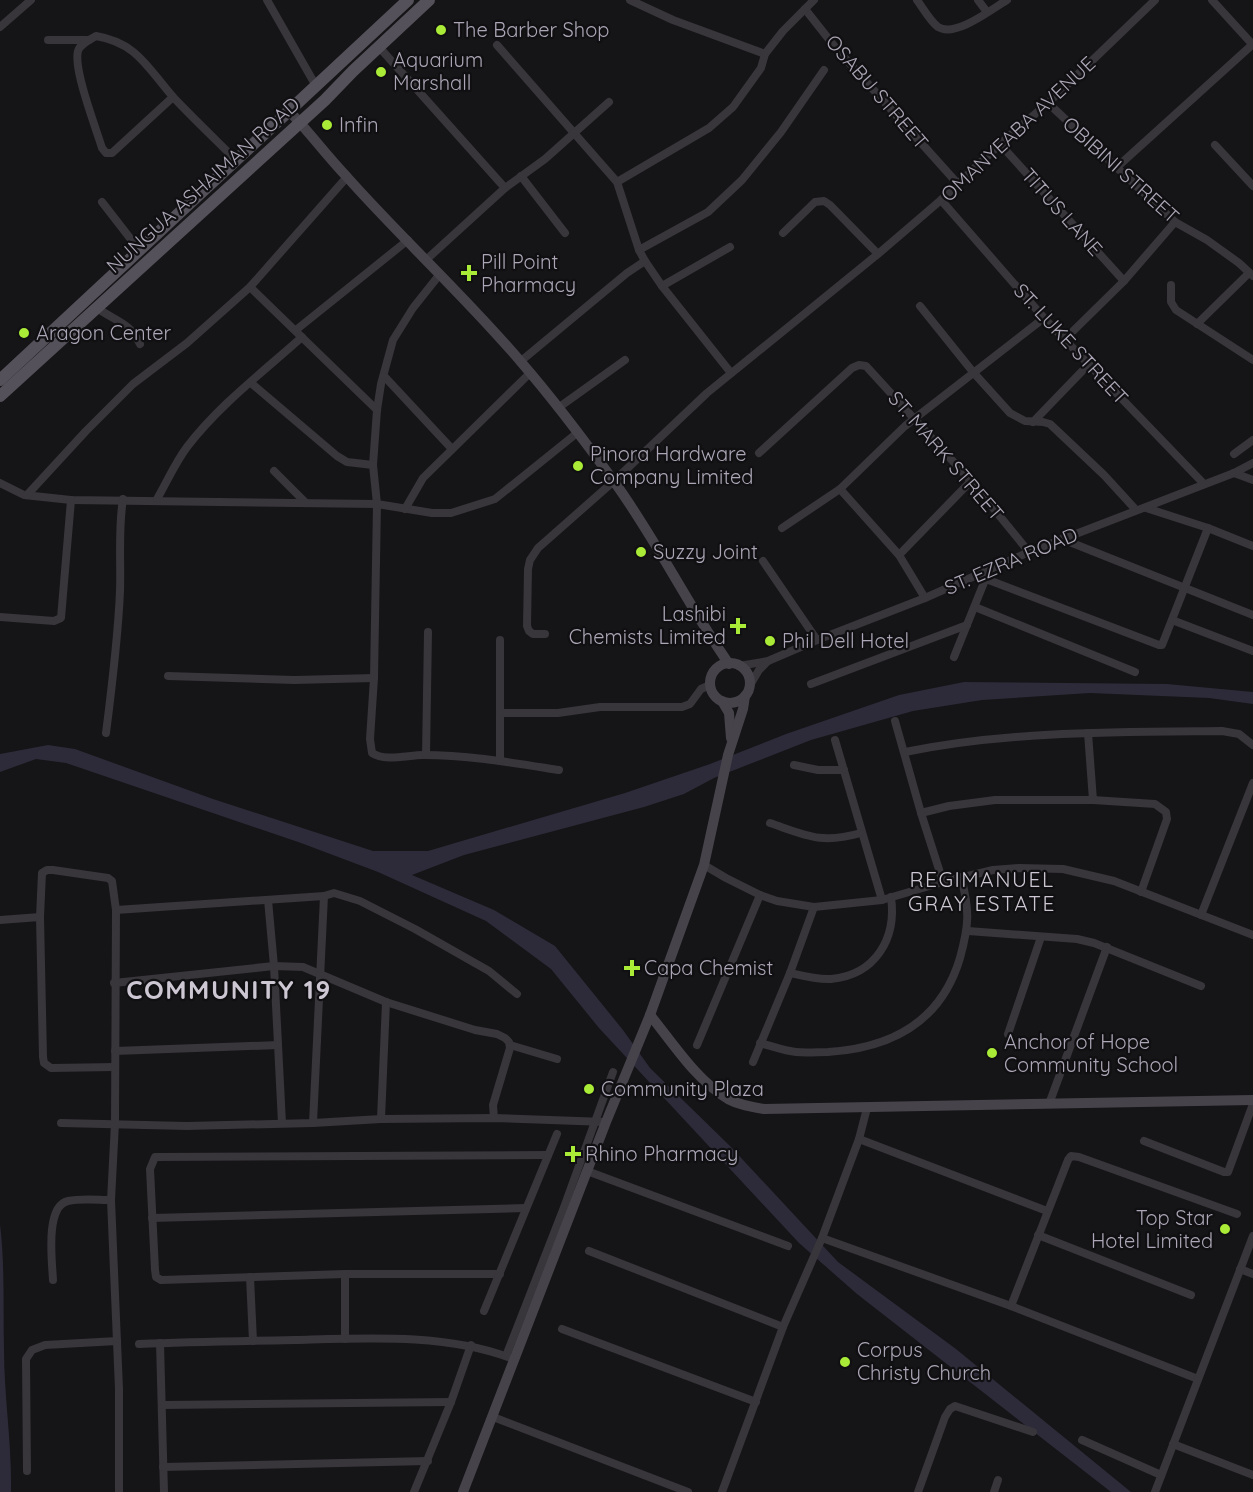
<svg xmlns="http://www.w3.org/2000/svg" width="1253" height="1492" viewBox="0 0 1253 1492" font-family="Quicksand,sans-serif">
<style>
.water{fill:#2d2b39}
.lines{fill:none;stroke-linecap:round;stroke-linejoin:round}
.street{stroke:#38353b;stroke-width:8}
.secondary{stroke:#47434b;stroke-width:10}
.primary{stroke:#55515a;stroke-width:12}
.poi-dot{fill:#a9eb37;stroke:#100f11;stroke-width:2}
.labels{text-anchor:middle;stroke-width:4.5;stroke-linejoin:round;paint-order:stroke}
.poi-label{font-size:20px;fill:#aca6b6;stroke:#100f11;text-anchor:start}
.street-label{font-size:20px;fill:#aca6b6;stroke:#100f11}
.neighbourhood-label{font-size:21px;letter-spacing:1.5px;fill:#ccc7d2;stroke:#100f11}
.district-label{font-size:26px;font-weight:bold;letter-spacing:1.5px;fill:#ccc7d2;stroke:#100f11}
</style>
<rect width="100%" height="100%" fill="#151416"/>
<g class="water">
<polygon points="964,682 1167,684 1253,692 1253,704 1209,698 1090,693 982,700 913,711 811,740 714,778 684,794 644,807 464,855 412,875 494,910 555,946 623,1030 650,1068 730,1146 838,1262 956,1349 1131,1492 1111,1492 857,1294 799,1243 599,1028 551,969 486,921 378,872 301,843 66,763 36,759 0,772 0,754 48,745 75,749 213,799 373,851 428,851 625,793 710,764 786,734 899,695"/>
<path d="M0,1224C5,1266 3,1307 4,1349C4,1397 12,1444 11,1492H0Z"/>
</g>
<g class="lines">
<g class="street">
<polyline points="267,0 316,86"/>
<polyline points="630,0 673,20 765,54"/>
<path d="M917,0C923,8 930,21 938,27C955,38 992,9 1007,0"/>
<polyline points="978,0 987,12"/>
<polyline points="1212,0 1253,45"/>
<polyline points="805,9 835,47 958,184"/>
<polyline points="0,27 31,0"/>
<polyline points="48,40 89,40"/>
<polyline points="497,45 617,182 639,250 645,261 662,286 731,373"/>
<polyline points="379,47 505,188"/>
<path d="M173,97L112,153H106L102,148C96,128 73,69 78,51C80,44 89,40 96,36C138,43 148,69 174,98C194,119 216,140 237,161"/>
<polyline points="1048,103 1175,222 1207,240 1239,263 1253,276"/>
<polyline points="1000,144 1124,281"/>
<polyline points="1215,145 1253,186"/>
<polyline points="1116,168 1253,44"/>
<polyline points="521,176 565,233"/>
<polyline points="617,182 709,128 733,107 761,68 765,54 783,31 814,0"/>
<polyline points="941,200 1044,318 1204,484"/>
<polyline points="102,202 140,251"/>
<polyline points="783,233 815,202 824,201 830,205 878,254"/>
<polyline points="639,250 708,212 742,180 781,132 824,70"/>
<polyline points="427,259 505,188 545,159 609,102"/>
<path d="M440,274L413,308L393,340L381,384L377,410L373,465L377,504L374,678L370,739L372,753C385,762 408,755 423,755C468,755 514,763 559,770"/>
<polyline points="1171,285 1171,302 1176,310 1253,360"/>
<polyline points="662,286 730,247"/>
<polyline points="250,287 377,410"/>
<polyline points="920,306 973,372 1010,413 1025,421 1043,422 1050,424 1104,475 1136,510"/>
<path d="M96,307C114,321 130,322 140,344"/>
<polyline points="1197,324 1249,273"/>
<polyline points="296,330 408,240"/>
<polyline points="1065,339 1124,281 1175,222"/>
<polyline points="521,361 627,273 645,261"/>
<polyline points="384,376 452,449"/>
<polyline points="251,383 337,456 347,462 373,465"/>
<polyline points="558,408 625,360"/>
<polyline points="1033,422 1089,364"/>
<polyline points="759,453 852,368 859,365 866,366 971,481 1029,552"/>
<polyline points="1234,454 1253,440"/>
<polyline points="274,471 306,503"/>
<polyline points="1234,473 1253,480"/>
<polyline points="0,483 24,495 71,500 377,504 432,513 451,513 495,499 577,433"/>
<polyline points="840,489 899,555 925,598"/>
<polyline points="27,495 86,431 133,384 187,343 250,287 347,177"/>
<path d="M157,499C167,482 175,463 187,447C219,405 263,372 302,337"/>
<polyline points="1146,508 1208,528 1253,546"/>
<polyline points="405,509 423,478 530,373"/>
<polyline points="782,528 840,489 905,426 1044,318"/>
<polyline points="1062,539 1253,615"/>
<polyline points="899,555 971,481"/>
<polyline points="763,561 817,640"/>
<polyline points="986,579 1159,645 1162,645 1208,528"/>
<polyline points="975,607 1135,672"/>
<polyline points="0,617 54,621 61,618 71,500"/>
<polyline points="1172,620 1253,651"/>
<polyline points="545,634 533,634 529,631 527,626 528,569 530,560 538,548 614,481 707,393 878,254 941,200 1000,144 1048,103 1155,0"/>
<polyline points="500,640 500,761"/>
<polyline points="954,657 987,575"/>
<polyline points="739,666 768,661 817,640 925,598 1029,552 1234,473 1253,463"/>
<polyline points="168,676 294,680 374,678"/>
<polyline points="811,684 967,625"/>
<polyline points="749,687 759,670 767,662"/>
<polyline points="500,713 558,713 600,707 682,707 690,704 701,689 710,685"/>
<polyline points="895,721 921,813 943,882"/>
<path d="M106,733C112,686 118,639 120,591C121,561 118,529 123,499"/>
<polyline points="1088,733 1093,800"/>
<polyline points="835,740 882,900"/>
<path d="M905,752C1007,731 1118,732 1222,731L1239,734L1253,745"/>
<polyline points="426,755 428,632"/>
<polyline points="794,765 818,770 844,770"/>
<polyline points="921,813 949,806 995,800 1093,800 1155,804 1166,812 1167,819 1141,892"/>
<path d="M770,823C808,836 821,844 861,833"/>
<polyline points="704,865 726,878 760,895 777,901 814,907 882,900 943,882 993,870 1019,868 1063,869 1114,881 1253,935"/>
<polyline points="268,900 274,966 282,1123"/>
<polyline points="1201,915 1253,783"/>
<polyline points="0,920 40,917"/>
<polyline points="968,931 1077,939 1094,943 1201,986"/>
<path d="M790,973C803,976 818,980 831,979C875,975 897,939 891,897"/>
<polyline points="114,983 274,966 303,967 386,1002 475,1030 497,1034 505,1038 509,1042 510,1048 493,1105 494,1118"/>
<polyline points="1008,1034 1041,937"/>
<path d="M760,1043C772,1046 784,1051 796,1052C807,1053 817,1052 828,1052C891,1048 941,1022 960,958C969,925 970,911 961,877"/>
<polyline points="510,1045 557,1059"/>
<polyline points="697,1045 760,895"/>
<polyline points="115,1051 278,1045"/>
<polyline points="753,1062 790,973 814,907"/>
<polyline points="115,1067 51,1068 44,1063 43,1057 40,917 42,873 47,870 53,870 108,878 112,881 116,910"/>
<polyline points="1049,1104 1107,947"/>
<polyline points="381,1119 386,1002"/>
<polyline points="61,1123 187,1126 313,1123 381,1119 494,1118 606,1122"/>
<polyline points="313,1123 324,896"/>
<polyline points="859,1139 1047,1211"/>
<polyline points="1144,1141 1224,1172 1228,1172 1253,1104"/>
<polyline points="587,1171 788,1246"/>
<polyline points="152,1218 526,1208"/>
<polyline points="1038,1235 1191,1295"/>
<polyline points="822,1238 1011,1306 1198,1379"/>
<polyline points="589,1251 783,1327"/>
<polyline points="1240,1269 1253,1274"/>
<polyline points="500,1274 345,1274 161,1280 156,1277 155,1270 150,1169 155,1157 548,1155"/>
<polyline points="250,1277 253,1341"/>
<path d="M53,1280C52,1261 45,1206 68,1201C81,1198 98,1200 111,1200"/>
<polyline points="1011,1306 1068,1160 1071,1156 1079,1157 1237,1214"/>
<polyline points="484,1311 557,1134"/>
<polyline points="562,1329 756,1402"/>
<polyline points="345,1339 345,1274"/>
<polyline points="160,1343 164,1492"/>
<path d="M139,1344C191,1342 243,1341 295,1340C365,1338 448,1333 513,1359"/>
<polyline points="506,1356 563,1210 613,1072"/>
<polyline points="162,1405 451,1402"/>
<polyline points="493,1417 688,1492"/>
<polyline points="1082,1440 1161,1475"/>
<polyline points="1173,1444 1253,1475"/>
<polyline points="163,1467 428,1461"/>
<polyline points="27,1471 26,1359 32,1350 45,1345 117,1341"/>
<polyline points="119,1492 119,1389 111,1200 115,1123 116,910 324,896 334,893 360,901 415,929 489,971 517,994"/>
<polyline points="414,1492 451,1402 471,1345"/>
<polyline points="722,1492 783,1327 822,1238 859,1139 867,1108"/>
<polyline points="918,1492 945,1417 950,1409 955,1406 1033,1432"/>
<polyline points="994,1492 998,1480"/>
<polyline points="1155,1492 1253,1236"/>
</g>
<g class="secondary">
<path d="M290,112C310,133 327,156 347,177C403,240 466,297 521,362C553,399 584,440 613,480C656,539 687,604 729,664"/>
<circle cx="730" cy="683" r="20"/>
<polyline points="722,701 729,713 731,738"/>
<path d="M650,1015C673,1043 696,1080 728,1099C739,1105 751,1107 764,1109L1253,1100"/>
<polyline points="463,1492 606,1122 650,1015 704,865 728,755 743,709 745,696"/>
</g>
<g class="primary">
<polyline points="0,380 408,0"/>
<polyline points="0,396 325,100 353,71 429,0"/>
</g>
</g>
<g class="poi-dot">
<circle cx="441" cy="30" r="6"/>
<circle cx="381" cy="72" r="6"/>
<circle cx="327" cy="125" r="6"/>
<path d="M466 264h6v6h6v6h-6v6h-6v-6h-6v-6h6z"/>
<circle cx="24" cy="333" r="6"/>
<circle cx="578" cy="466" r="6"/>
<circle cx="641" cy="552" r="6"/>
<path d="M735 617h6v6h6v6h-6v6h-6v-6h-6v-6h6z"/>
<circle cx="770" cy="641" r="6"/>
<path d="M629 959h6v6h6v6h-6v6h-6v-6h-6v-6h6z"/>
<circle cx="992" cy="1053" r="6"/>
<circle cx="589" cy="1089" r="6"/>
<path d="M570 1145h6v6h6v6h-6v6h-6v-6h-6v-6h6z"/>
<circle cx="1225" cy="1229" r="6"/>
<circle cx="845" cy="1362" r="6"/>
</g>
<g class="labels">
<g class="poi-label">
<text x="453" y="37">The Barber Shop</text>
<text x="393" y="67">Aquarium<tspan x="393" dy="23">Marshall</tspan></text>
<text x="339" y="132">Infin</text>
<text x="481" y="269">Pill Point<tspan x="481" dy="23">Pharmacy</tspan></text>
<text x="36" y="340">Aragon Center</text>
<text x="590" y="461">Pinora Hardware<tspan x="590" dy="23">Company Limited</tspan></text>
<text x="653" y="559">Suzzy Joint</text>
<text x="726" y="621" text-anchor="end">Lashibi<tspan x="726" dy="23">Chemists Limited</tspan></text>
<text x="782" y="648">Phil Dell Hotel</text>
<text x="644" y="975">Capa Chemist</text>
<text x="1004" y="1049">Anchor of Hope<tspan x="1004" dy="23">Community School</tspan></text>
<text x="601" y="1096">Community Plaza</text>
<text x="585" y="1161">Rhino Pharmacy</text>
<text x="1213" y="1225" text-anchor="end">Top Star<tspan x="1213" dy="23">Hotel Limited</tspan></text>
<text x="857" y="1357">Corpus<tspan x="857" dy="23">Christy Church</tspan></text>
</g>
<g class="street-label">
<text transform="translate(877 92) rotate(49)" y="7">OSABU STREET</text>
<text transform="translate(1018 129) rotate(-43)" y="7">OMANYEABA AVENUE</text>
<text transform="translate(1121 170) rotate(42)" y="7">OBIBINI STREET</text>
<text transform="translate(203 185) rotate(-42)" y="7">NUNGUA ASHAIMAN ROAD</text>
<text transform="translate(1062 212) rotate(48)" y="7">TITUS LANE</text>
<text transform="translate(1071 344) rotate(47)" y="7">ST. LUKE STREET</text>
<text transform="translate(946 456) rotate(49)" y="7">ST. MARK STREET</text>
<text transform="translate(1011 561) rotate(-23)" y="7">ST. EZRA ROAD</text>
</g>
<g class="neighbourhood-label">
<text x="982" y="887">REGIMANUEL<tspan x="982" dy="24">GRAY ESTATE</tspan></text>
</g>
<g class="district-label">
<text x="229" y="999">COMMUNITY 19</text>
</g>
</g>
</svg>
